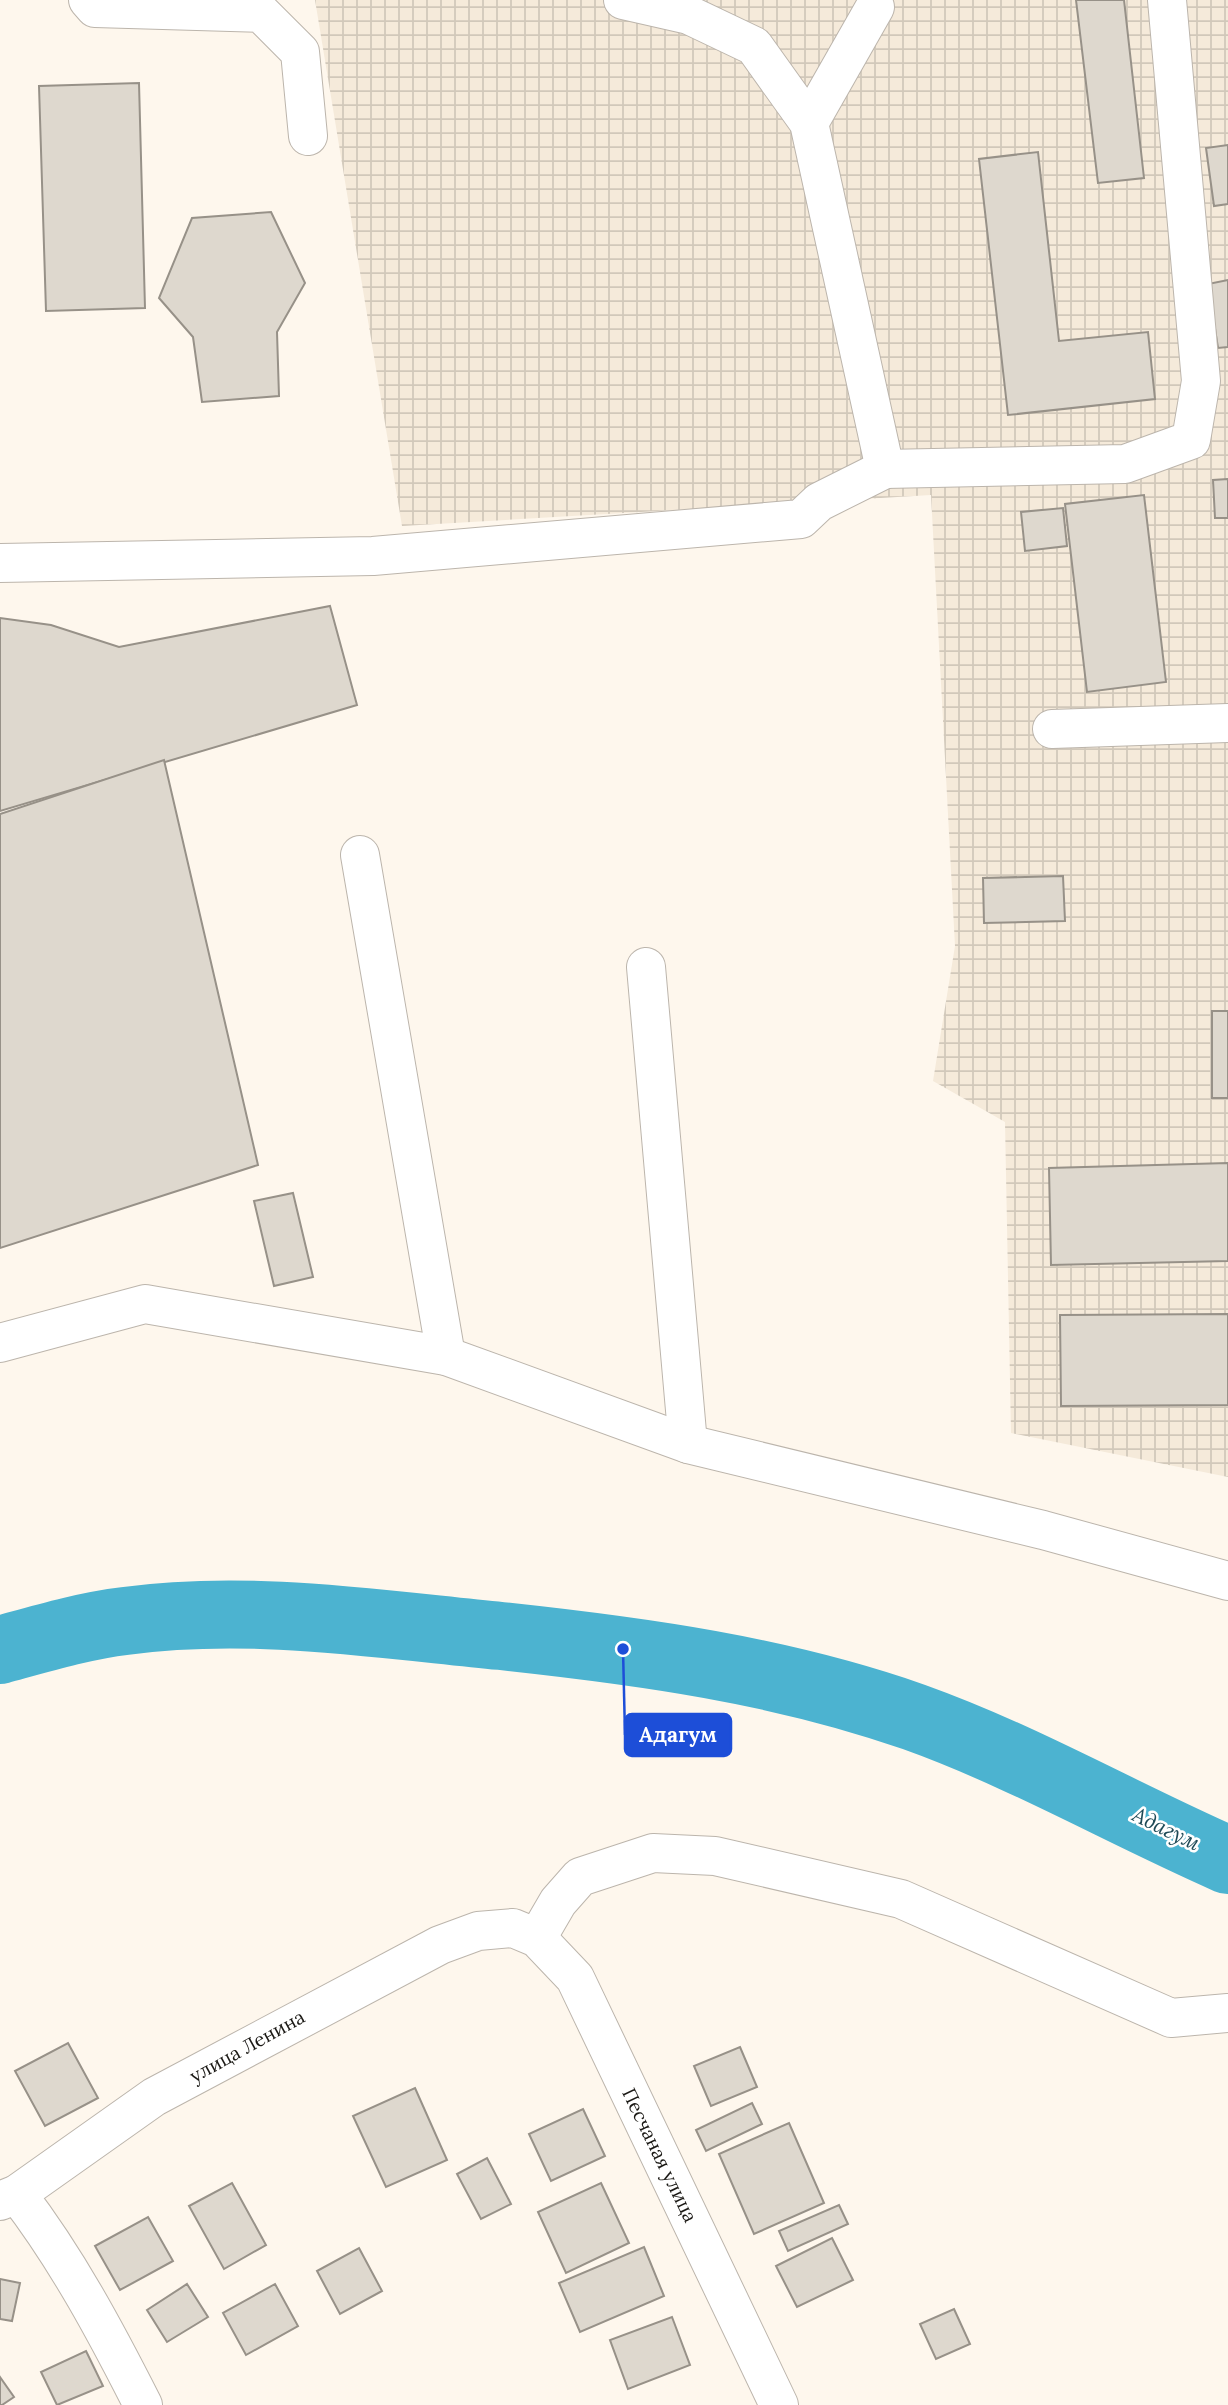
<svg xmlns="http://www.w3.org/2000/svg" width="1228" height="2405" viewBox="0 0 1228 2405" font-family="Lora,serif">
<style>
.industrial{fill:url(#industrial-grid)}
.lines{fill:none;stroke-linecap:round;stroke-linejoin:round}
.river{stroke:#4cb3d0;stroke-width:68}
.building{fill:#ded8ce;stroke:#979188;stroke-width:2}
.minor-casing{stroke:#bcb5ac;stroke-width:40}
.minor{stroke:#fff;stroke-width:38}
.labels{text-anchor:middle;stroke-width:5;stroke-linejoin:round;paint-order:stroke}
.street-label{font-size:19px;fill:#1a1814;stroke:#fff}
.water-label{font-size:21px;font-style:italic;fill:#1e4a57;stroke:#fff}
.leader{fill:none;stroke:#1d4ed8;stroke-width:2.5}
.callout-dot{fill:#1d4ed8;stroke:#fff;stroke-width:2.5}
.callout{fill:#1d4ed8;stroke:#1d4ed8;stroke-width:2.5}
.callout-label{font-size:21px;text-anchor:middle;font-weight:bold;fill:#fff}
</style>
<defs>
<pattern id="industrial-grid" width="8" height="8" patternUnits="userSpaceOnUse" patternTransform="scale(1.75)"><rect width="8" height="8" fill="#f5eada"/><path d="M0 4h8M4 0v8" fill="none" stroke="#d1c8ba"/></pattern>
</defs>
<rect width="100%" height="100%" fill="#fef7ed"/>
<polygon class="industrial" points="315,0 1228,0 1228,1477 1011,1433 1005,1122 933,1081 955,946 931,495 402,526"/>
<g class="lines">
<path class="river" d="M0,1650C40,1639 83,1626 125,1621C249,1604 377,1624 501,1636C641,1651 780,1670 914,1717C1023,1756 1123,1814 1228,1860"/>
</g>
<g class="building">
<polygon points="1076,0 1124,0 1144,178 1098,183"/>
<polygon points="139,83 145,308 46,311 39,86"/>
<polygon points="1228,145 1228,204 1214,206 1206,148"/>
<polygon points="1038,152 1059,341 1148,332 1155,399 1008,415 979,159"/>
<polygon points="271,212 305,283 277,332 279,396 202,402 193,337 159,298 192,218"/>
<polygon points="1228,280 1228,347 1218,348 1208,284"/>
<polygon points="1228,479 1228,518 1215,518 1213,480"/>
<polygon points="1144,495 1166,682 1087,692 1065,504"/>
<polygon points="1063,508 1067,546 1025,551 1021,512"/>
<polygon points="330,606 357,705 0,811 0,618 51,625 119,647"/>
<polygon points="164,760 258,1165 0,1248 0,814"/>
<polygon points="1063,876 1065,921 984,923 983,878"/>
<rect x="1212" y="1011" width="16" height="87"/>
<polygon points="1228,1163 1228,1261 1051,1265 1049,1168"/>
<polygon points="293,1193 313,1277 274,1286 254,1201"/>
<polygon points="1228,1314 1228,1405 1061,1406 1060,1315"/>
<polygon points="68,2043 98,2098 45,2126 15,2071"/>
<polygon points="740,2047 757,2087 711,2106 694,2066"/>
<polygon points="415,2088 447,2160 386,2187 353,2116"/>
<polygon points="752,2103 762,2124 706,2151 696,2130"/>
<polygon points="583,2109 605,2156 551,2181 529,2134"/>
<polygon points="789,2123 824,2203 754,2234 719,2154"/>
<polygon points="487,2158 511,2204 481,2219 457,2174"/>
<polygon points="232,2183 266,2245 224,2269 189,2206"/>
<polygon points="601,2183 629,2243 566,2273 538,2212"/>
<polygon points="839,2205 848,2224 788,2251 779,2231"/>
<polygon points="148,2217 173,2261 120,2290 95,2246"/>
<polygon points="832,2238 853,2280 797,2307 776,2266"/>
<polygon points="644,2247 664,2296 580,2332 559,2283"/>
<polygon points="359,2248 382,2291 340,2314 317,2271"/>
<polygon points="0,2279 20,2283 12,2321 0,2319"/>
<polygon points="187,2284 208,2317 167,2342 147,2310"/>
<polygon points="275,2284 298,2326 246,2355 223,2313"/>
<polygon points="954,2309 970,2344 936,2359 920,2324"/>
<polygon points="672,2317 690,2365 628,2389 610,2340"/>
<polygon points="86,2351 103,2386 57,2405 41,2372"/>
<polygon points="0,2377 14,2397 2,2405 0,2405"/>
</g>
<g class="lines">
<defs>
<g id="minor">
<polyline points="88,0 95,8 261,13 300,52 308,136"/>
<polyline points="623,0 689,15 754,46 809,123 885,469 1125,464 1191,440 1201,381 1167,0"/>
<polyline points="809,123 875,7"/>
<polyline points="0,563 373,556 801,519 819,502 885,469"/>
<polyline points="1052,729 1228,723"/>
<polyline points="360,855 446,1356"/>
<polyline points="646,967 688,1444"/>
<polyline points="0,1343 145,1304 446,1356 688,1444 1043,1530 1228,1581"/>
<polyline points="537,1938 558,1902 580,1877 653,1853 715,1856 901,1899 1171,2018 1228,2013"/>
<path d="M17,2194C67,2259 106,2332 143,2405"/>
<polyline points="0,2201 17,2194 154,2097 440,1945 478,1931 513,1928 537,1938 575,1978 779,2405"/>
</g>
</defs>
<use href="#minor" class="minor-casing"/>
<use href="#minor" class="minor"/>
</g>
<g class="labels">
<g class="street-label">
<text transform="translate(247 2046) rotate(-29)" y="7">улица Ленина</text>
<text transform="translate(660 2155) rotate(64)" y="7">Песчаная улица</text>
</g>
<g class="water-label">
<text transform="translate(1166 1829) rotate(26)" y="7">Адагум</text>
</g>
</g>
<path class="leader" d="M623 1649L625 1735"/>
<circle class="callout-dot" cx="623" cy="1649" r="7"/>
<rect class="callout" x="625" y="1714" width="106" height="42" rx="7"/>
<g class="callout-label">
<text x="678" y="1742">Адагум</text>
</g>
</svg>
